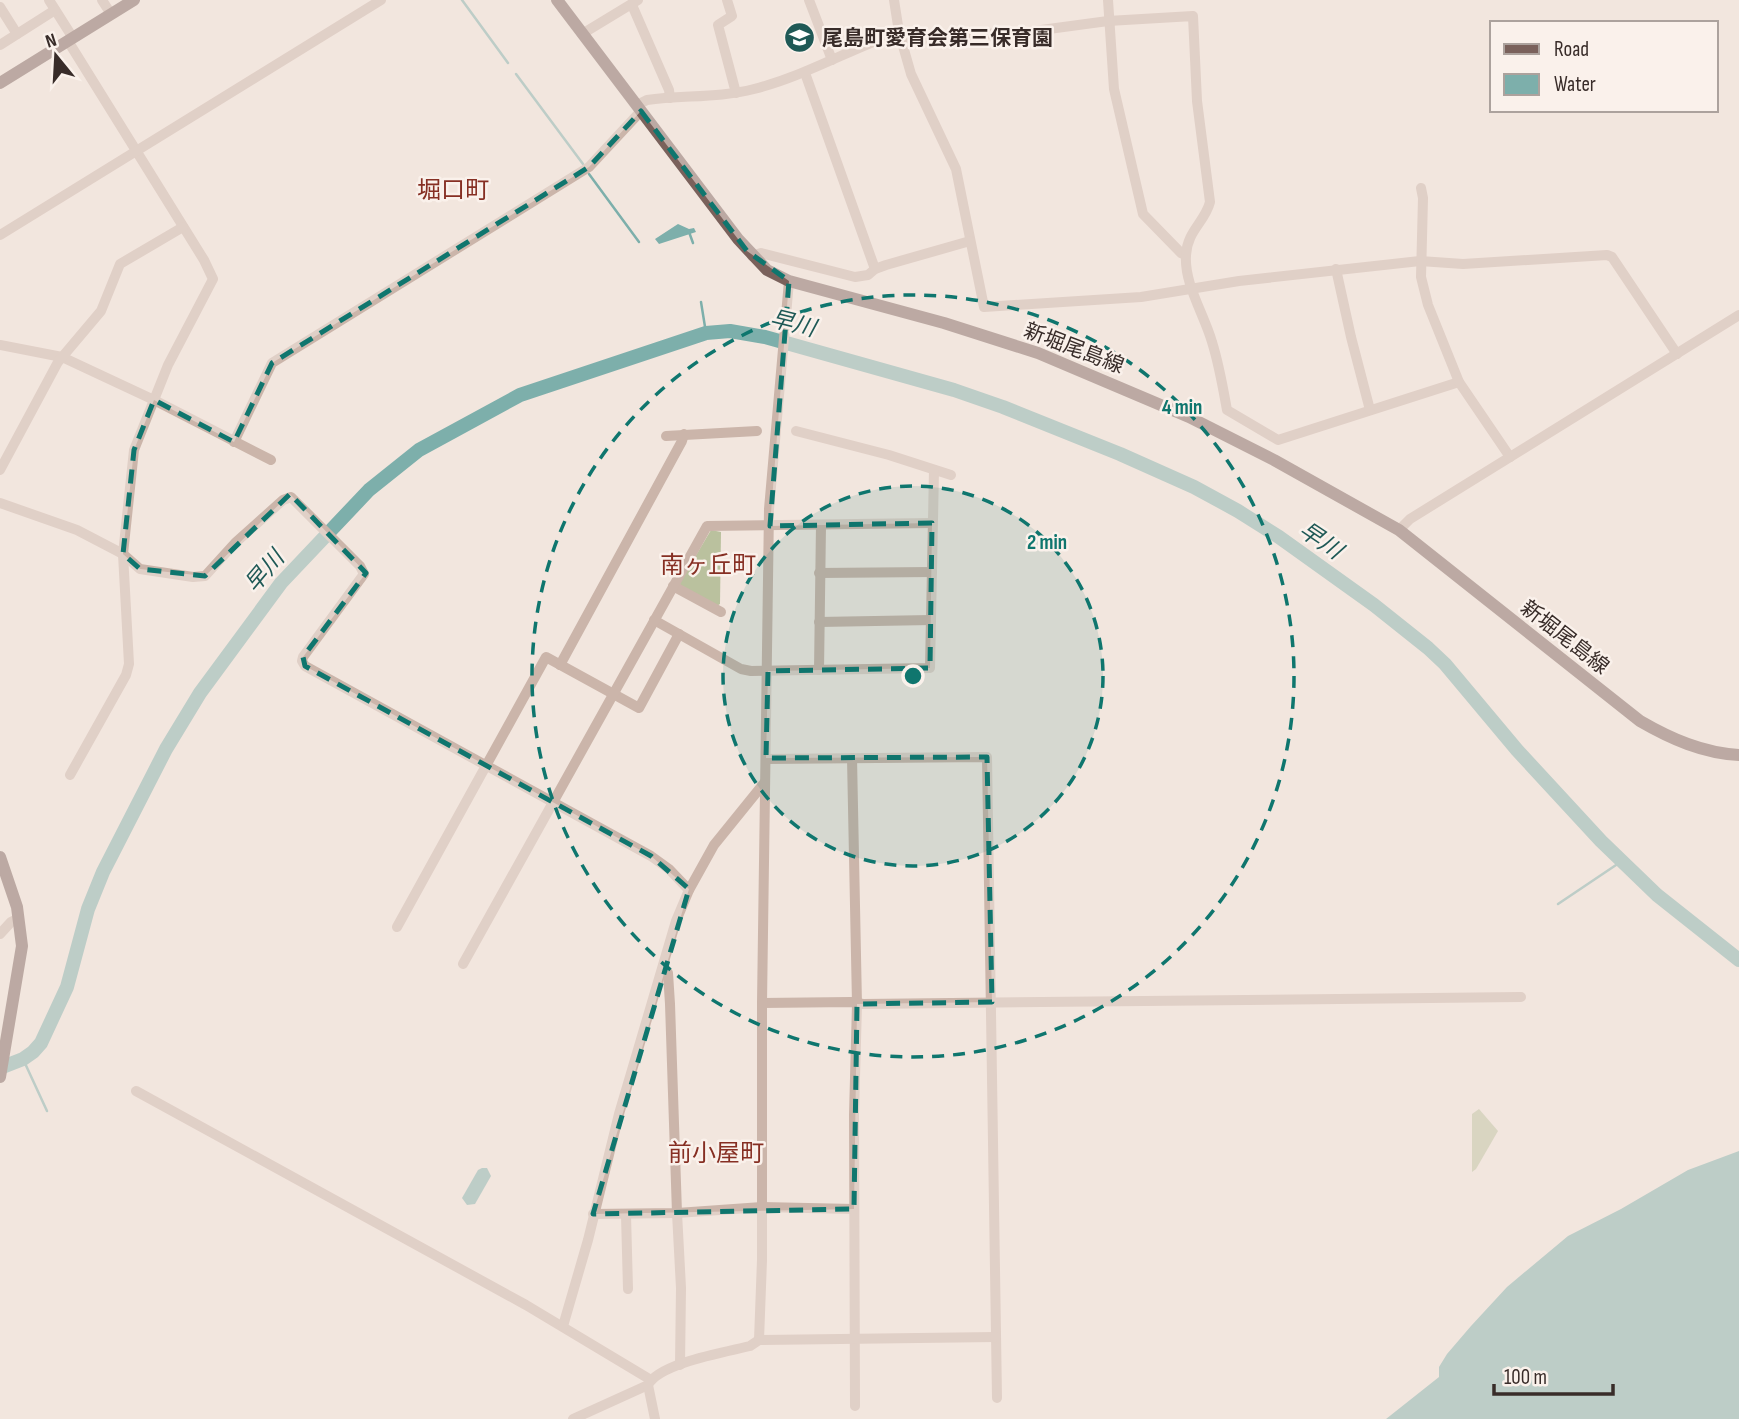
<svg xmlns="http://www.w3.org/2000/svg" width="1739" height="1419" viewBox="0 0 1739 1419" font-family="'Sofia Sans Condensed','Noto Sans JP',sans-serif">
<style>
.green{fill:#bac19e}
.water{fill:#7dafab}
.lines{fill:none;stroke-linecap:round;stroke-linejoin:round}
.stream{stroke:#7dafab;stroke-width:2.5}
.river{stroke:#7dafab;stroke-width:14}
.minor{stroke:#cbb5aa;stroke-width:10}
.major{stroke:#7a615b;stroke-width:12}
.marked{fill:none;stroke:#0f766e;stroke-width:5;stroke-dasharray:14 9;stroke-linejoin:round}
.ring{fill:none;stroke:#0f766e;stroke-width:3.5;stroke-dasharray:12 9}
.labels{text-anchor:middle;stroke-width:5;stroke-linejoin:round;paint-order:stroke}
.poi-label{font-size:21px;font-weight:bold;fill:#382c29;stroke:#faf1eb;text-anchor:start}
.street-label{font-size:21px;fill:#382c29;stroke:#faf1eb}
.water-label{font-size:23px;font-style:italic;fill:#1f5956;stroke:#faf1eb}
.quarter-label{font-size:24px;fill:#862f23;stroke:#faf1eb}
.centre{fill:#0f766e;stroke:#faf1eb;stroke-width:3.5}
.ring-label{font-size:21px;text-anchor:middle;font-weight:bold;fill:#0f766e;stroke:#faf1eb;stroke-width:5;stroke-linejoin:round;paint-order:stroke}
</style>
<rect width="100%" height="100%" fill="#f2e6de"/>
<g class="green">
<polygon points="711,530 721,532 720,604 715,607 679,584"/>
<polygon points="1479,1109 1498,1131 1476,1169 1472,1172 1472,1114"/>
</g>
<g class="water">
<polygon points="678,224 689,229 694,228 696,232 659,244 655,239"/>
<polygon points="1739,1151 1739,1419 1386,1419 1439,1377 1439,1367 1447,1354 1471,1326 1507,1287 1568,1236 1621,1209 1688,1170"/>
<polygon points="482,1168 487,1168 491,1176 475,1204 467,1205 462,1198 478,1170"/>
</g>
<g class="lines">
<g class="stream">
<polyline points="462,0 508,63"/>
<polyline points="516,74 583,164"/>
<polyline points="589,174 639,242"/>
<polyline points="689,232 693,243"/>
<polyline points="701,302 706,333"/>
<polyline points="1558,904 1622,861"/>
<polyline points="23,1059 47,1111"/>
</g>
<polyline class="river" points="0,1068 23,1059 33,1052 41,1043 67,987 88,909 103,872 166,749 200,693 281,583 369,490 419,450 520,395 706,333 730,331 765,337 954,390 1003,407 1120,454 1194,487 1238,511 1279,537 1374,605 1428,648 1445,664 1517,750 1601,841 1657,895 1739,960"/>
<g class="minor">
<polyline points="49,0 73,38"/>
<polyline points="102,0 111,14"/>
<polyline points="727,0 732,16 718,25 736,93"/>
<polyline points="809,0 832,60"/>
<polyline points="894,0 899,32 911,74 956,169 984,307 1141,297 1239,281 1420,261 1463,264 1607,255 1612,257 1677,354"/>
<polyline points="1108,0 1114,89 1143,214 1181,253 1186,255"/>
<polyline points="632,5 669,90 670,98"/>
<polyline points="0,7 17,34"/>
<polyline points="582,34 638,0"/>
<polyline points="68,41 204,260 213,279 168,365 134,450 123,554 129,664 126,675 70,775"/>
<path d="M901,42L976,34L1019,33L1108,21L1193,16L1197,101L1210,202C1205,222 1187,231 1186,255C1184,284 1204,314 1212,342C1219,364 1223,388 1227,410L1278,440L1459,382"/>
<polyline points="0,45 55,10"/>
<polyline points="805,73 875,269"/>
<path d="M637,105L647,100C683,95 719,98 754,89C805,76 850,49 899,32"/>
<polyline points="1421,188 1423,198 1421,277 1428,305 1459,382 1510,457"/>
<polyline points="0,235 381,0"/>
<polyline points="752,256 761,253 855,277 868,275 875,269 886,265 970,241"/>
<polyline points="1336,269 1351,337 1370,410"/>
<polyline points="0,345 62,357 154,400 271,460"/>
<polyline points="796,431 889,455 951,475"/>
<polyline points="666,436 757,431"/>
<polyline points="234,442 272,363 589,167 641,111"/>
<polyline points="0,470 58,362 101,311 120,264 183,227"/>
<polyline points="0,503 77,530 123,554 140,569 193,577 205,576 235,543 283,500 291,497 360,566 364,574 303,657 302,661 305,666 651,856 669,869 689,890"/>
<polyline points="1399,530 1410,519 1739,315"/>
<polyline points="819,573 932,572"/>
<polyline points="673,586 721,612"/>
<polyline points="654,620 741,669 751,671 930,668 934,470"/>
<polyline points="819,622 931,620"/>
<polyline points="560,665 682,441 684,434"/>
<polyline points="819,670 821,525"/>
<polyline points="852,758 857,1004 854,1115 855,1406"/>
<polyline points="766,759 987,757 997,1398"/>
<polyline points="397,927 546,657 639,708 679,634"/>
<polyline points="0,934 11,922 19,918"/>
<polyline points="463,964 707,526 932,523"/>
<polyline points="663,966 668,973 670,1004 677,1213 681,1288 680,1365"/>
<polyline points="762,1003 851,1002 863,1004 1521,997"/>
<polyline points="136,1091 526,1305 651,1380"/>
<polyline points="593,1214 677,1213 762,1207 854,1209"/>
<polyline points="626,1215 628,1289"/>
<polyline points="563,1326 588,1240 619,1114 676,921 689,890 714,845 765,782"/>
<polyline points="759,1340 762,1260 762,1003 769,509 789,281"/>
<polyline points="573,1419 648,1385"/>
<path d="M655,1419L648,1385C659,1363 726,1352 750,1346L759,1340L996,1337"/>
</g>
<g class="major">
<path d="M557,0L738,239L767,270L789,281L944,323L1038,353L1189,417L1274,460L1399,530L1640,721C1671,739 1703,753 1739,755"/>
<polyline points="0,83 134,0"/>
<polyline points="0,857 17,907 22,946 0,1077"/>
</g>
</g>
<path d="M0 0H1739V1419H0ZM641,111L747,251L789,281L770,526L932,523L930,668L768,671L766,758L987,757L992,1002L857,1004L854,1209L593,1214L689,889L651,856L305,666L303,657L366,573L290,494L205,576L140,569L123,554L134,450L154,400L234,442L272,363L589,167Z" fill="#f2e6de" fill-opacity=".55" fill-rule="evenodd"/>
<path class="marked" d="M641,111L747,251L789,281L770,526L932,523L930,668L768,671L766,758L987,757L992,1002L857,1004L854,1209L593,1214L689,889L651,856L305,666L303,657L366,573L290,494L205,576L140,569L123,554L134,450L154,400L234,442L272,363L589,167Z"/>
<circle cx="913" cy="676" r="190" fill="#0f766e" fill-opacity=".12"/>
<g class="ring">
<circle cx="913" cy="676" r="190"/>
<circle cx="913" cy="676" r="381"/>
</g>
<defs>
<symbol id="school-disc" viewBox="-11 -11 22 22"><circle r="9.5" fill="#1f5956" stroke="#faf1eb"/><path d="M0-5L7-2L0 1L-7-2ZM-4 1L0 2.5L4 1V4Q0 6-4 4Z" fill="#fff"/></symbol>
</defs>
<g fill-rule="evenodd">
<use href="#school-disc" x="782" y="20" width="35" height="35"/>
</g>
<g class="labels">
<g class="poi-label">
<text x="822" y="45">尾島町愛育会第三保育園</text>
</g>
<g class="street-label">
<text transform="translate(1074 348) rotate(21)" y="7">新堀尾島線</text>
<text transform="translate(1565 637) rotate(38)" y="7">新堀尾島線</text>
</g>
<g class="water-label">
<text transform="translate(793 323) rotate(14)" y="8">早川</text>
<text transform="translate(1321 540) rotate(34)" y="8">早川</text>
<text transform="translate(264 571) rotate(-50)" y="8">早川</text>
</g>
<g class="quarter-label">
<text x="453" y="198">堀口町</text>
<text x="708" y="573">南ヶ丘町</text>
<text x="716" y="1161">前小屋町</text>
</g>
</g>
<circle cx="913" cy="676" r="10" class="centre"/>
<g class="ring-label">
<text x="1182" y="414">4 min</text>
<text x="1047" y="549">2 min</text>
</g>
<rect x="1490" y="21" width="228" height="91" fill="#faf1eb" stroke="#aca29d" stroke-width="2"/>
<rect x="1504" y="44" width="35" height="10" fill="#7a615b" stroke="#aca29d" stroke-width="2"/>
<text x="1554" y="56" font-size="21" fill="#382c29">Road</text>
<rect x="1504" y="74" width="35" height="21" fill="#7dafab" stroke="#aca29d" stroke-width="2"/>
<text x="1554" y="91" font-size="21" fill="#382c29">Water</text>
<g transform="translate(56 56) rotate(342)" stroke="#faf1eb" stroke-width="5" paint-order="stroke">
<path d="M0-5L12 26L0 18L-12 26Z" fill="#382c29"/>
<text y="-10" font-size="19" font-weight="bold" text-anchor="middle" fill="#382c29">N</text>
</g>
<path d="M1494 1384v10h119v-10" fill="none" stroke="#382c29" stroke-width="3.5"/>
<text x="1504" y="1384" font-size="21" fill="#382c29" stroke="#faf1eb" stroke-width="5" paint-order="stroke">100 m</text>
</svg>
